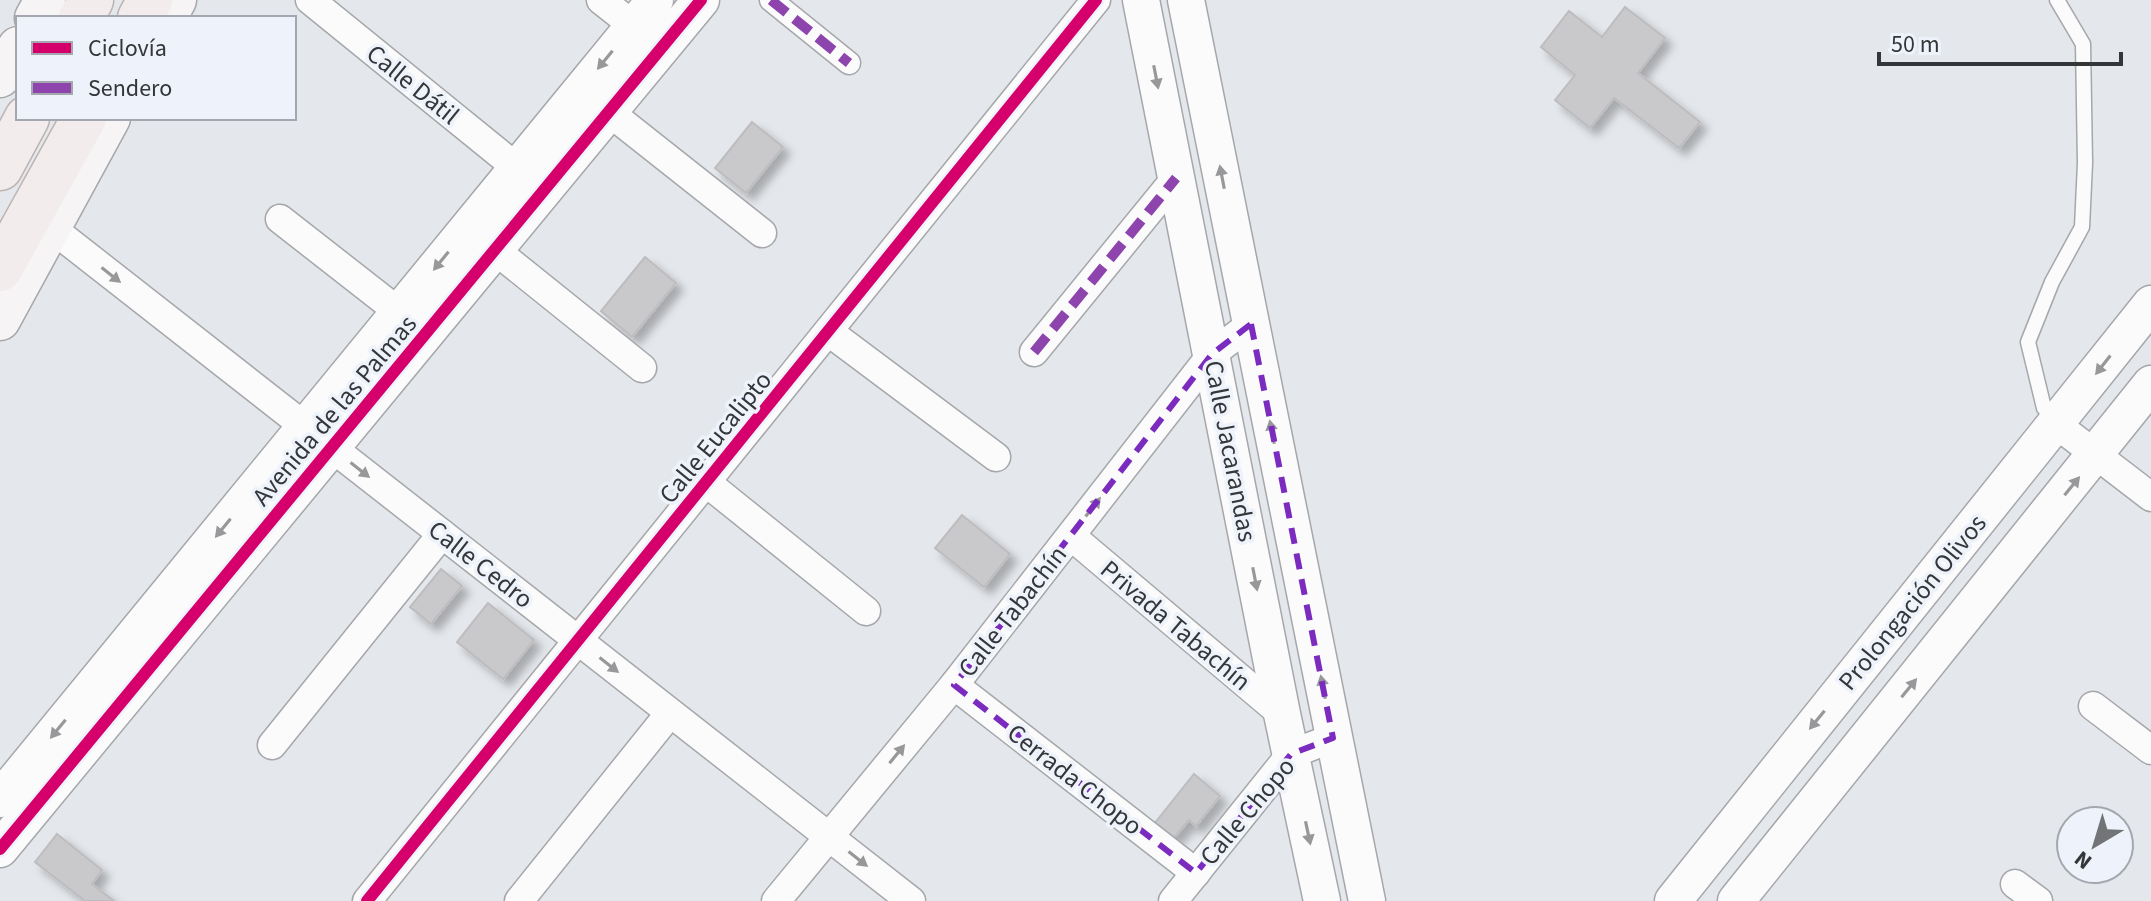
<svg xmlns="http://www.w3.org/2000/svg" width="2151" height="901" viewBox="0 0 2151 901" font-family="'Source Sans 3',sans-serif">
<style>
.building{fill:#c9c8cb;stroke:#bdbcbf;stroke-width:2;filter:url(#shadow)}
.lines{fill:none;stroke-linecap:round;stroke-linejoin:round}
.service-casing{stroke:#a5a7aa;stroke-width:17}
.pedestrian-casing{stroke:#a5a7aa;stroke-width:25}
.minor-casing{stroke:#a5a7aa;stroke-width:31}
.tertiary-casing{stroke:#a5a7aa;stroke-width:39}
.secondary-casing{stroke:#a5a7aa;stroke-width:43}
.primary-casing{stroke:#bcb4b3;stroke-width:47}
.service{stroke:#fbfbfc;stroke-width:14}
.pedestrian{stroke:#fbfbfc;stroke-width:22}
.minor{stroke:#fbfbfc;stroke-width:28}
.tertiary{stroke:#fbfbfc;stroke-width:36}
.secondary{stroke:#f6f4f4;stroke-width:40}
.primary{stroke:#f2edec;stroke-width:44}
.quiet{stroke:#8e44ad;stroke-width:10;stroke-dasharray:20 10;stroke-linecap:butt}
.cycleway-casing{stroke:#eef3fb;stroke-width:17}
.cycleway{stroke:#d6006c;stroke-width:12}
.oneway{fill:#98989a}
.marked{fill:none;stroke:#7b2cbf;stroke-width:6;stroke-dasharray:16 10;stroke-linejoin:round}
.labels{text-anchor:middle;stroke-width:7;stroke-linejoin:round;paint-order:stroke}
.street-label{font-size:26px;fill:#353639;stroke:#eef3fb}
</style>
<defs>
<filter id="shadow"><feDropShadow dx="7" dy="7" stdDeviation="4" flood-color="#0004"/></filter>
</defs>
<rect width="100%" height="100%" fill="#e4e7eb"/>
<g class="building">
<polygon points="1625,7 1665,38 1638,73 1700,122 1679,148 1614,98 1590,128 1555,100 1575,75 1541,47 1569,11 1602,37"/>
<polygon points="752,122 783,147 746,193 715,168"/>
<polygon points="645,257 676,283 632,337 601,311"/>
<polygon points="962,515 1010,554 984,587 935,548"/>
<polygon points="441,569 462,586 431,624 410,607"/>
<polygon points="488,603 534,640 503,679 457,642"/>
<polygon points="1194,774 1220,796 1196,826 1189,820 1173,839 1154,824"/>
<polygon points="57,834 102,870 92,884 114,901 85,901 35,862"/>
</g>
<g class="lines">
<defs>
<polyline id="service" points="2055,422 2044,408 2028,342 2052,282 2082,227 2085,163 2083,44 2057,0"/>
<polyline id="pedestrian" points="771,0 849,63"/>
<g id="minor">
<polyline points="310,0 517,168"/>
<polyline points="601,0 634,26"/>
<polyline points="609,112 762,233"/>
<polyline points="280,219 399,312"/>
<polyline points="50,227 911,901"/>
<polyline points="495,250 642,368"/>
<polyline points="829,332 996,457"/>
<polyline points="1034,352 1176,178"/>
<polyline points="2056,424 2151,497"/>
<polyline points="707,483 866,611"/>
<polyline points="1071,536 1282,714"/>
<polyline points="954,685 1196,873"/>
<polyline points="2093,706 2151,750"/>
<polyline points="272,745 442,534"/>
<polyline points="2015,884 2038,901"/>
<polyline points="367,901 1096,0"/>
<polyline points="519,901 670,713"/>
<polyline points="776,901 954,685 1212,354 1251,324"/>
<polyline points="1173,901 1291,754 1333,738"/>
</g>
<g id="tertiary">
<polyline points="1141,0 1282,714 1322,901"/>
<polyline points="1186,0 1367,901"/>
<polyline points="0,799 655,0"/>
<polyline points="0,849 701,0"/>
<polyline points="1673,901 2151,304"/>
<polyline points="1736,901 2151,384"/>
</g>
<g id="secondary">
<polyline points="35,18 45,0"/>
<polyline points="166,18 176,0"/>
<polyline points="0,77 18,47"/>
<polyline points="0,320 110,118"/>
</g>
<g id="primary">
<polyline points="81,18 91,0"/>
<polyline points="140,18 150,0"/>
<polyline points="0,168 27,118"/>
<polyline points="0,269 84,118"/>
</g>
</defs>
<use href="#service" class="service-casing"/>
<use href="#pedestrian" class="pedestrian-casing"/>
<use href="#minor" class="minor-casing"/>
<use href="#tertiary" class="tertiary-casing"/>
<use href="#secondary" class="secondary-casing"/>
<use href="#primary" class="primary-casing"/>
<use href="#service" class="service"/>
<use href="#pedestrian" class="pedestrian"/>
<use href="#minor" class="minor"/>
<use href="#tertiary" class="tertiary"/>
<use href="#secondary" class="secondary"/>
<use href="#primary" class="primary"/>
<g class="quiet">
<polyline points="771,0 849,63"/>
<polyline points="1034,352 1176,178"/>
</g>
<defs>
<g id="cycleway">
<polyline points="0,849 701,0"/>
<polyline points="367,901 1096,0"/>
</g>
</defs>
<use href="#cycleway" class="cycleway-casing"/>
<use href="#cycleway" class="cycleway"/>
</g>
<defs><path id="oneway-solid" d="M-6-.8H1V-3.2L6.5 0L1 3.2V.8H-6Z" transform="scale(2)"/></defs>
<g class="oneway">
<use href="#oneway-solid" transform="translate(605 60) rotate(129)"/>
<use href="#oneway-solid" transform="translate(1156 77) rotate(79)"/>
<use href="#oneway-solid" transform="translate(1222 177) rotate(-101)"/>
<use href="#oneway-solid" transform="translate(441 261) rotate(129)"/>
<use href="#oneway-solid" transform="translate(111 275) rotate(38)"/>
<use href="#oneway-solid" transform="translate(2103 365) rotate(128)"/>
<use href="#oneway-solid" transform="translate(1272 432) rotate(-101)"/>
<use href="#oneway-solid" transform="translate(360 470) rotate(38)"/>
<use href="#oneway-solid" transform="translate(2072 486) rotate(-51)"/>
<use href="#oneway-solid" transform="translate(1093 507) rotate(-52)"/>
<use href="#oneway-solid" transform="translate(223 528) rotate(129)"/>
<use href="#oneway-solid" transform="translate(1255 579) rotate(79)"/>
<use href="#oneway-solid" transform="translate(609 665) rotate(38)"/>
<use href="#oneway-solid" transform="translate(1323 687) rotate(-101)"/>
<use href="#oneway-solid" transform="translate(1909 688) rotate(-51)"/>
<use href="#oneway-solid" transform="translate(1817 720) rotate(129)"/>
<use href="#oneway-solid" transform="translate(58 729) rotate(129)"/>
<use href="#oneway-solid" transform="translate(897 754) rotate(-51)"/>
<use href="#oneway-solid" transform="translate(1308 833) rotate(78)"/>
<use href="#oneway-solid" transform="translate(858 859) rotate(38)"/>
</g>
<path class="marked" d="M1251,324L1333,738L1291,754L1196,873L954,685L1212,354Z"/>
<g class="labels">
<g class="street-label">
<text transform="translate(413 84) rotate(39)" y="9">Calle Dátil</text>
<text transform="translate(334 410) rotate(-50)" y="9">Avenida de las Palmas</text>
<text transform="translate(715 437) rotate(-51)" y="9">Calle Eucalipto</text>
<text transform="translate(1231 451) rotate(79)" y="9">Calle Jacarandas</text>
<text transform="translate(481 564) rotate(38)" y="9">Calle Cedro</text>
<text transform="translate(1912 602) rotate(-51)" y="9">Prolongación Olivos</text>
<text transform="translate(1012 611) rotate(-52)" y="9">Calle Tabachín</text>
<text transform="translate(1176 625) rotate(40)" y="9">Privada Tabachín</text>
<text transform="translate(1075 779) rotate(38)" y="9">Cerrada Chopo</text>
<text transform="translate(1247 811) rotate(-50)" y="9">Calle Chopo</text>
</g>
</g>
<rect x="16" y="16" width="280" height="104" fill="#eef3fb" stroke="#a4a7ad" stroke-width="2"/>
<rect x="32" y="42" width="40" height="12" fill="#d6006c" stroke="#a4a7ad" stroke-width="2"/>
<text x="88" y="56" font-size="24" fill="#353639">Ciclovía</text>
<rect x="32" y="82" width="40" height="12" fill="#8e44ad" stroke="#a4a7ad" stroke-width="2"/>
<text x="88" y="96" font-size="24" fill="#353639">Sendero</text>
<g transform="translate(2095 845) rotate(218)"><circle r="38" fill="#eef3fb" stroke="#a4a7ad" stroke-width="2"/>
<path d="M0-6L14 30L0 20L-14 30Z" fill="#727477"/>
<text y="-12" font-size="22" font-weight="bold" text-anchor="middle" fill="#353639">N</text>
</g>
<path d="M1879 52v12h242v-12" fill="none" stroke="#353639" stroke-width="4"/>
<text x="1891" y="52" font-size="24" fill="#353639" stroke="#eef3fb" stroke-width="6" paint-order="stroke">50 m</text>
</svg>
